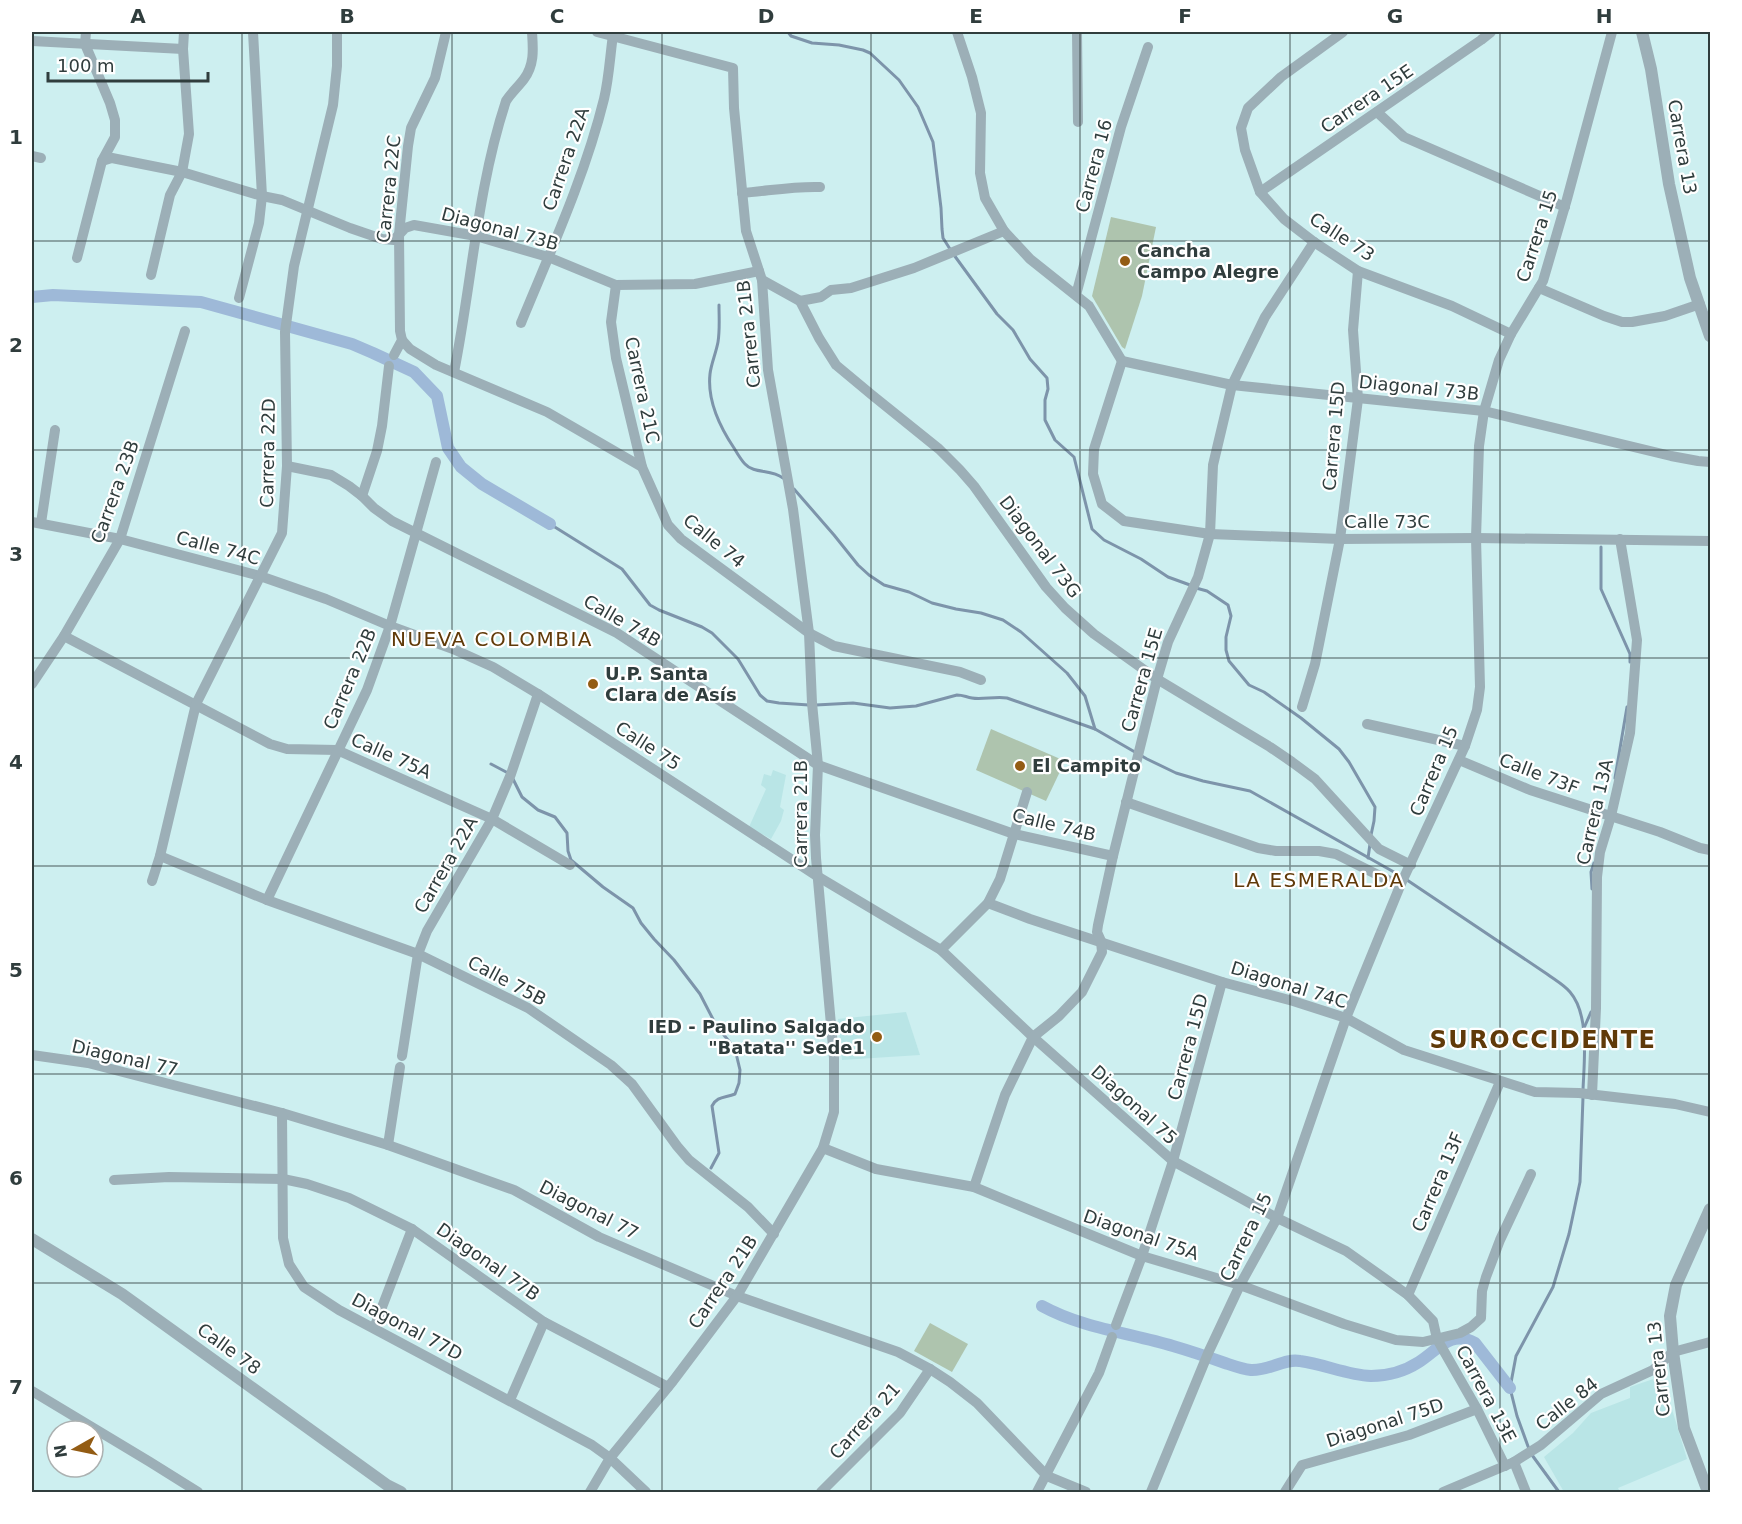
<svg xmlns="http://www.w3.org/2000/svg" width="1742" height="1524" viewBox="0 0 1742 1524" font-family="'DejaVu Sans',sans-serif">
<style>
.built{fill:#b9e5e6}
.green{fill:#aec4ae}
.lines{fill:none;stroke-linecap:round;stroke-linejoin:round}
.stream{stroke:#7d94aa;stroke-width:3}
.canal{stroke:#9eb9d8;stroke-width:12}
.minor{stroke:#9cafb7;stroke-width:10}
.tertiary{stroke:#9cafb7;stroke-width:12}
.grid{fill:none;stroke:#303d3d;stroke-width:1.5;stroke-opacity:0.55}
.poi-dot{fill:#935c14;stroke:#fff;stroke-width:2}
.labels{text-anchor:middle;stroke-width:4.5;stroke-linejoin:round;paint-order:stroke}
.street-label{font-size:18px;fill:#303d3d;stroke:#fff}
.poi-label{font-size:18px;font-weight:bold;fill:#303d3d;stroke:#fff;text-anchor:start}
.neighbourhood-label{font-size:20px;letter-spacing:1.5px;fill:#603a09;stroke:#fff}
.district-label{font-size:24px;font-weight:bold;letter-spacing:1.5px;fill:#603a09;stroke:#fff}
.neatline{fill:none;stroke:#303d3d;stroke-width:2}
.grid-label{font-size:20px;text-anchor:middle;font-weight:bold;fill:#303d3d}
</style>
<rect width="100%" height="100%" fill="#cdeff0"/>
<g class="built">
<polygon points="773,770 786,775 780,807 784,810 781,821 771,839 749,827 766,789 761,785 764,774 771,776"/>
<polygon points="906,1012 920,1055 842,1060 838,1019"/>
<polygon points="1662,1376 1687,1459 1618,1488 1620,1492 1564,1492 1544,1457 1573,1433 1591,1413 1630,1398 1630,1387"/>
</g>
<g class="green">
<polygon points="1111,217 1156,227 1142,296 1125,349 1122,347 1092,296"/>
<polygon points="991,729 1065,761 1046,801 976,770"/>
<polygon points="930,1323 968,1344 952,1372 914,1351"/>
</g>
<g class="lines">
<g class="stream">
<polyline points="788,32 791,36 812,43 839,45 863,50 870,53 899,80 918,107 933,142 941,208 942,229 943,238 950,249"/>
<polyline points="954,255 997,314 1013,330 1030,359 1047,378 1048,389 1045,400 1045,420 1055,440 1074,457 1092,529 1104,540 1141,559 1168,577 1190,585"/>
<path d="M719,305C719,317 720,330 718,342C716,353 711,364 710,374C707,401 720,427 734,448C737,453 741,460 745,464C754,474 771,469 783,478"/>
<polyline points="794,489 834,535 858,565 869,575 884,585 909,592 932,603 956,609 981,613 1003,620 1021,632 1067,673 1085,696 1095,729"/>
<polyline points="550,524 622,569 650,605 659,610 702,627 712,633 738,659 760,695 767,701 779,703 809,705"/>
<polyline points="1601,547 1601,589 1630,654 1630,662"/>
<polyline points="1196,588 1207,591 1228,605 1231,616 1226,637 1226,650 1229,661 1249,685 1264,692 1301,718 1339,749 1349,762 1375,807 1374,821 1371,835"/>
<path d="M816,705L853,703L890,708L916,706L957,695C963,695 966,697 972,698C982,700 995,696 1007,698L1095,729L1147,759L1176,773L1203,781L1250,791L1401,876"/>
<polyline points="491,764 508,773"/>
<path d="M512,777L522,797L538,810L555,817L567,833L568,851L571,860L603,887L633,908L641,923L654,939L674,960L700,994L716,1025L735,1049L740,1070L739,1083L735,1094C725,1098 717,1096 712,1106L719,1153L711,1168"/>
<polyline points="1615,778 1627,707"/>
<polyline points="1368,858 1370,844"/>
<path d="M1407,880L1547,974C1555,980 1564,985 1570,992C1590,1015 1584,1062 1583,1090"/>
<polyline points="1592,889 1591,872 1594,863"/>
<polyline points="1584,1028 1591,1012"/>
<polyline points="1529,1449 1517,1416 1510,1388 1516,1356 1553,1287 1569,1234 1580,1182 1583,1097"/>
<polyline points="1532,1455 1559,1492"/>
</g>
<g class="canal">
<polyline points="32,297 53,295 201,302 352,344 373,353 414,372 437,396 448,448 461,467 482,484 550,524"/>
<path d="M1042,1306C1082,1328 1129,1333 1173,1346C1190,1351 1208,1357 1225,1363C1234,1366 1242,1369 1251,1370C1270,1371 1284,1358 1300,1361C1324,1364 1347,1375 1371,1376C1388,1376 1405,1371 1419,1362C1438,1350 1451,1329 1475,1343L1510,1388"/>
</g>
<g class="minor">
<polyline points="957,32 972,77 981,113 980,173 985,198 1004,231 1030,259 1089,306 1122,361"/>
<polyline points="1077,32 1078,122"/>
<polyline points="1343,32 1281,77 1248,108 1241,128 1245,150 1260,192 1284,219 1314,242 1358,271 1452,306 1511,334"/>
<polyline points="32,41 183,49"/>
<polyline points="1377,112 1404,137 1565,207"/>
<polyline points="32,156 41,158"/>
<polyline points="102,161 112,158 182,172 262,196 282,200 350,228 382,239 394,240 405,228 414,225 476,236 548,257 616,285 695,284 759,271"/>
<polyline points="1260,192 1481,40 1491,32"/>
<path d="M742,193C768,191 794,186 820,187"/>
<polyline points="77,258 102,161 115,137 115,120 110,103 85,44 86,32"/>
<polyline points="151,275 170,195 182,172 189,134 183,49 184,32"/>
<polyline points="762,280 800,301 819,338 836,365 872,395 939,449 960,470 974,486 1046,587 1065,608 1094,634 1157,679 1270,747 1292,762 1315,779 1379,849 1411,865"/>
<polyline points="616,285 611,322 616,358 642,467"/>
<polyline points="1539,288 1604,316 1622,322 1632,322 1665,316 1700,304"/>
<polyline points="1076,295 1121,127 1148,47"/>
<polyline points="239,298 259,223 262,196 253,32"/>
<polyline points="800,301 821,297 831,290 851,288 914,268 1004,231"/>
<path d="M521,323C551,250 585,176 604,99C609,78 610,56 613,35"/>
<polyline points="402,340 410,349 436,365 547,412 642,467 668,525 681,539 809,633 834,646 960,672 981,680"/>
<polyline points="394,355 402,340 400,331 399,234 408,146 411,128 435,78 446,32"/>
<polyline points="1122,361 1094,449 1093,474 1102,504 1124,521 1210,534 1340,539 1476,538 1710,541"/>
<polyline points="1122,361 1232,385 1484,411 1671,456 1698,461 1710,462"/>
<path d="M454,372C472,282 477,189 506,101C511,93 518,87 524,79C535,64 533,48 532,32"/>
<polyline points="287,466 331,475 349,486 362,496 374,508 392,521 617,633 818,765 1014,834 1113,856"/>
<polyline points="362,496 377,451 382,426 389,366"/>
<polyline points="32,522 120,539 260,576 326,599 390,626 453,649 493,667 538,694 817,876 941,950 1033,1037 1173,1161 1277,1218 1346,1251 1408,1295 1433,1321 1437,1339 1477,1409 1505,1466"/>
<polyline points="41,523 55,430"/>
<polyline points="64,636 270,744 287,749 337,750 492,819 570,865"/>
<polyline points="32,684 64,636 120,539 185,331"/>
<polyline points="1302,707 1315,664 1340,539 1358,399 1353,330 1358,271"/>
<polyline points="1367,724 1465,746"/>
<polyline points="1459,760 1530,790 1660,832 1700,848 1710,850"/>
<polyline points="1126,802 1258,848 1276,851 1319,851 1336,854 1400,886"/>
<polyline points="160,856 267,900 418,954 528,1008 611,1065 632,1084 677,1146 689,1160 748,1207 774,1234"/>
<polyline points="152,881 160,856 196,704 282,533 287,466 285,332 294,266 333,105 337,66 337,32"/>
<polyline points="267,900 367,690 390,626 436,462"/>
<polyline points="988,903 1030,919 1222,982 1293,1001 1346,1018 1404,1050 1535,1092 1579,1093 1675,1104 1710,1112"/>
<polyline points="941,950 988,903 1000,879 1027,792"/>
<polyline points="32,1055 88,1063 282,1113 388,1145 514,1190 599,1237 737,1296 898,1352 930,1369 950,1382 977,1403 1047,1476 1086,1492"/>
<polyline points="402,1056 418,954 427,931 492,819 511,774 538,694"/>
<polyline points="1592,1095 1596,1008 1597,877 1600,852 1611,816 1630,733 1637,640 1620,539"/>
<polyline points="282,1113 283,1238 289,1264 304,1287 339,1310 592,1445 610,1458 646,1492"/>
<polyline points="388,1145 400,1067"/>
<polyline points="823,1148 876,1169 974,1187 1142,1256 1240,1285 1344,1324 1396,1340 1423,1342 1460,1333 1471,1327 1481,1318 1482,1291 1486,1277 1500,1240 1531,1174"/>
<polyline points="114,1180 169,1177 283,1179 307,1184 349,1198 412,1229 544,1322 668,1387"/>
<polyline points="974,1187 1005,1095 1033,1037 1059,1016 1082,992 1102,952 1101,941 1097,932 1098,925 1113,856 1157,679 1168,642 1198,577 1210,534 1213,465 1232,385 1265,317 1314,242"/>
<polyline points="1408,1295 1500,1082"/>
<polyline points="1116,1325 1142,1256 1173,1161 1222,982"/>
<polyline points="374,1328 412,1229"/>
<polyline points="32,1391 150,1462 198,1492"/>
<polyline points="510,1400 544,1322"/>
<polyline points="1514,1462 1526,1492"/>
<polyline points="590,1492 610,1458 673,1381 737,1296 823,1148 834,1112 834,1058 816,858 815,835 818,765 812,703 809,633 793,509 768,370 762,280 746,231 734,108 733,68 597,32"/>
<polyline points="821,1492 900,1413 930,1369"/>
<polyline points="1037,1492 1099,1373 1112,1337"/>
<polyline points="1151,1492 1209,1351 1240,1285 1277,1218 1346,1018 1400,886 1465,746 1477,710 1480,687 1476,538 1479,446 1484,411 1499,360 1511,334 1543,281 1567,199 1612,32"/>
<polyline points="1285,1492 1302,1465 1409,1435 1477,1409"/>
<polyline points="1443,1492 1514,1462 1525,1455 1541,1445 1601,1394 1653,1370 1673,1352 1710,1342"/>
</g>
<g class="tertiary">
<polyline points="1642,32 1651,69 1669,184 1690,278 1710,336"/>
<polyline points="32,1239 122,1294 387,1485 401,1492"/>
<polyline points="1708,1492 1684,1428 1673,1352 1670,1316 1676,1285 1710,1209"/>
</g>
</g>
<path class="grid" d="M242,32V1492M452,32V1492M662,32V1492M871,32V1492M1080,32V1492M1290,32V1492M1500,32V1492M32,241H1710M32,450H1710M32,658H1710M32,866H1710M32,1074H1710M32,1283H1710"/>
<g class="poi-dot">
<circle cx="1125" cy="261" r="6"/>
<circle cx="593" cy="684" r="6"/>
<circle cx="1020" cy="766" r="6"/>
<circle cx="877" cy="1037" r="6"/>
</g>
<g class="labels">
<g class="street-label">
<text transform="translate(1367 99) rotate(-34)" y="6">Carrera 15E</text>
<text transform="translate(1682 147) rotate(80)" y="6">Carrera 13</text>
<text transform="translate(566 159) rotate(-71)" y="6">Carrera 22A</text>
<text transform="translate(1094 166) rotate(-75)" y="6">Carrera 16</text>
<text transform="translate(389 189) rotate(-84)" y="6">Carrera 22C</text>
<text transform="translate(500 229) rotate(15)" y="6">Diagonal 73B</text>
<text transform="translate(1537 236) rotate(-72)" y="6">Carrera 15</text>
<text transform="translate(1342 237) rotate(33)" y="6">Calle 73</text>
<text transform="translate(749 334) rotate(-96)" y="6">Carrera 21B</text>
<text transform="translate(1419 388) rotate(6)" y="6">Diagonal 73B</text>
<text transform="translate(642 390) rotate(78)" y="6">Carrera 21C</text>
<text transform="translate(1334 436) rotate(-85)" y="6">Carrera 15D</text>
<text transform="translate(268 453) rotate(-89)" y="6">Carrera 22D</text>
<text transform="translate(115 492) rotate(-70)" y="6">Carrera 23B</text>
<text x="1387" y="528">Calle 73C</text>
<text transform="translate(714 541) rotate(39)" y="6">Calle 74</text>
<text transform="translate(1040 547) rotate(53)" y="6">Diagonal 73G</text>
<text transform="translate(218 548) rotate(15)" y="6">Calle 74C</text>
<text transform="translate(622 621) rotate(30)" y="6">Calle 74B</text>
<text transform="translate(350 679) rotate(-67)" y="6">Carrera 22B</text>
<text transform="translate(1142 680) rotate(-74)" y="6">Carrera 15E</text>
<text transform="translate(648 746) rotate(33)" y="6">Calle 75</text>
<text transform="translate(391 756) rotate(24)" y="6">Calle 75A</text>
<text transform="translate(1434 771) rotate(-67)" y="6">Carrera 15</text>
<text transform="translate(1539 774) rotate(21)" y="6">Calle 73F</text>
<text transform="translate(1595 812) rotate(-77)" y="6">Carrera 13A</text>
<text transform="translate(801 814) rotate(-90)" y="6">Carrera 21B</text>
<text transform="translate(1054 825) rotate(14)" y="6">Calle 74B</text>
<text transform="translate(446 865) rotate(-60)" y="6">Carrera 22A</text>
<text transform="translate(507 981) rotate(28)" y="6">Calle 75B</text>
<text transform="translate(1289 985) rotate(17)" y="6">Diagonal 74C</text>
<text transform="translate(1188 1047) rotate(-75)" y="6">Carrera 15D</text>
<text transform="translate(125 1058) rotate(13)" y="6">Diagonal 77</text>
<text transform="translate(1134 1105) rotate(42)" y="6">Diagonal 75</text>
<text transform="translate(1438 1182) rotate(-67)" y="6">Carrera 13F</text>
<text transform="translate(589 1210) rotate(27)" y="6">Diagonal 77</text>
<text transform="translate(1141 1235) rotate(19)" y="6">Diagonal 75A</text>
<text transform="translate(1246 1237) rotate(-64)" y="6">Carrera 15</text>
<text transform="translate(488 1262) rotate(35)" y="6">Diagonal 77B</text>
<text transform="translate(723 1282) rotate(-56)" y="6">Carrera 21B</text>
<text transform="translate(407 1327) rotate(28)" y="6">Diagonal 77D</text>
<text transform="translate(229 1349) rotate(36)" y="6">Calle 78</text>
<text transform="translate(1659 1369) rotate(-96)" y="6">Carrera 13</text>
<text transform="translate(1486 1394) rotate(62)" y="6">Carrera 13E</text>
<text transform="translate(1567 1404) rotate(-38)" y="6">Calle 84</text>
<text transform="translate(865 1421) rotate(-48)" y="6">Carrera 21</text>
<text transform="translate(1385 1423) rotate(-18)" y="6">Diagonal 75D</text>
</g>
<g class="poi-label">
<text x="1137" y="257">Cancha<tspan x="1137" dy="21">Campo Alegre</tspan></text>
<text x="605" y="680">U.P. Santa<tspan x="605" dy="21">Clara de Asís</tspan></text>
<text x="1032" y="772">El Campito</text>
<text x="865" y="1033" text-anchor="end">IED - Paulino Salgado<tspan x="865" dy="21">"Batata'' Sede1</tspan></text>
</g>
<g class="neighbourhood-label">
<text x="492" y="646">NUEVA COLOMBIA</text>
<text x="1319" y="887">LA ESMERALDA</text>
</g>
<g class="district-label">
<text x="1543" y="1048">SUROCCIDENTE</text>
</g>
</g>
<rect width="1742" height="1524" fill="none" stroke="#ffffff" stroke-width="66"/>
<g transform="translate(75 1449) rotate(261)"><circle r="28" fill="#ffffff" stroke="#acb1b1" stroke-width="1.5"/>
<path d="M0-4.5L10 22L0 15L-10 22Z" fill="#935c14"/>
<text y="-9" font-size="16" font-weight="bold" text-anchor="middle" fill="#303d3d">N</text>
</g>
<path d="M48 72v9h160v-9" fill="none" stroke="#303d3d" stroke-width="3"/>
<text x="57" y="72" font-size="18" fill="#303d3d" stroke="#ffffff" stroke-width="4.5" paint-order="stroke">100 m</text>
<rect x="33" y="33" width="1676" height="1458" class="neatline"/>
<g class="grid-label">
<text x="138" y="23">A</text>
<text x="347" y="23">B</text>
<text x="557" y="23">C</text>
<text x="766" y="23">D</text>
<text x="976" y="23">E</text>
<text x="1185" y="23">F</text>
<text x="1395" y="23">G</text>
<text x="1604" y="23">H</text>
<text x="16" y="144">1</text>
<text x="16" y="352">2</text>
<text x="16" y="561">3</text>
<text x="16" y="769">4</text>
<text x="16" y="977">5</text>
<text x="16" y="1185">6</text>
<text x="16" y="1394">7</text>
</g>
</svg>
